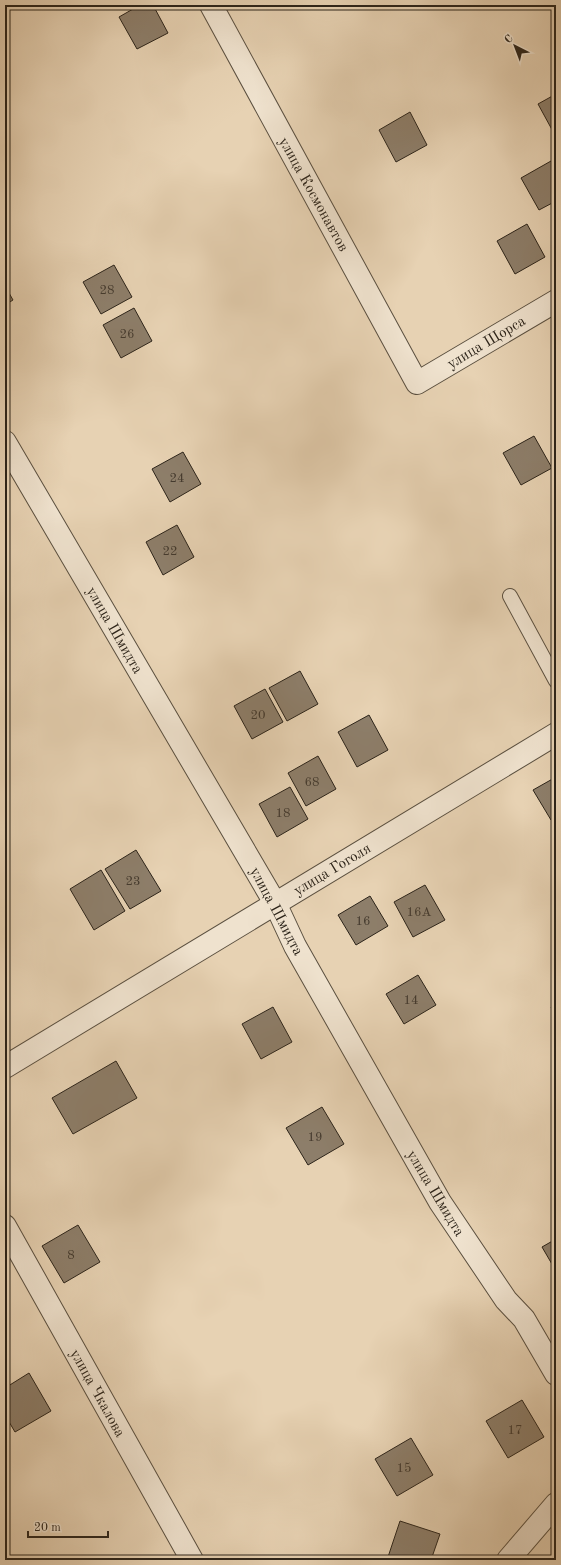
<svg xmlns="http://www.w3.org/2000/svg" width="561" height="1565" viewBox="0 0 561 1565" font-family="'Old Standard TT',serif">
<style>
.building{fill:#8d7e6a;stroke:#2c241a}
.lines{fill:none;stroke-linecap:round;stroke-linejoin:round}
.lane-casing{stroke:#5b5040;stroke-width:16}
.street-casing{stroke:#5b5040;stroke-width:24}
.lane{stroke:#efe2ce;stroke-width:14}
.street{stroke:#efe2ce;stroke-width:22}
.labels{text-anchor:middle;stroke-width:3;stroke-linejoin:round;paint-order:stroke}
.number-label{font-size:13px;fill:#443a2e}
.street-label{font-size:15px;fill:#2c241a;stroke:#efe2ce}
</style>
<rect width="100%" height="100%" fill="#e7d2b3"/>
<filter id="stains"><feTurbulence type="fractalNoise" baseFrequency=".005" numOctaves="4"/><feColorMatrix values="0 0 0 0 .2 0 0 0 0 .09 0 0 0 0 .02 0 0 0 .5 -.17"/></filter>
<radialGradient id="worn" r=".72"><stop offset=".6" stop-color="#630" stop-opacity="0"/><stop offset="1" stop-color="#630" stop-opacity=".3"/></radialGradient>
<g class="building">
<polygon points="140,5 153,5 168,33 137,49 119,17"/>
<polygon points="556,94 556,137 538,104"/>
<polygon points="410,112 427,145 396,162 379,130"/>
<polygon points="551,161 556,169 556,201 539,210 521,178"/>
<polygon points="527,224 545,257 515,274 497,241"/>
<polygon points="114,265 132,297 101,314 83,282"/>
<polygon points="5,286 13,300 5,305"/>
<polygon points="134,308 152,341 121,358 103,325"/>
<polygon points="534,436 552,468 521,485 503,453"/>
<polygon points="183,452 201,484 170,502 152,469"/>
<polygon points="177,525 194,557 163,575 146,542"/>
<polygon points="300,671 318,704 287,721 269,688"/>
<polygon points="265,689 283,722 252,739 234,706"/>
<polygon points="369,715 388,750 357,767 338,732"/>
<polygon points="318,756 336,789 306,806 288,773"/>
<polygon points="556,777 556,817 551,820 533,790"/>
<polygon points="290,787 308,819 277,837 259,804"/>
<polygon points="136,850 161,891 130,909 105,869"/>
<polygon points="101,870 125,911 94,930 70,889"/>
<polygon points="425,885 445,920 413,937 394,902"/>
<polygon points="370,896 388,926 356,945 338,915"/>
<polygon points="418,975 436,1005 404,1024 386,994"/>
<polygon points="556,1004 556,1015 551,1007"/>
<polygon points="273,1007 292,1042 261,1059 242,1024"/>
<polygon points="116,1061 137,1098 73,1134 52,1098"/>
<polygon points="322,1107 344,1144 308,1165 286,1128"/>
<polygon points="78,1225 100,1262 64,1283 42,1246"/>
<polygon points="556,1239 556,1271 542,1247"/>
<polygon points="29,1373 51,1411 15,1432 5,1415 5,1388"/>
<polygon points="522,1400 544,1437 508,1458 486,1421"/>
<polygon points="411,1438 433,1475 397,1496 375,1459"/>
<polygon points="400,1521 440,1534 431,1560 387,1560"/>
</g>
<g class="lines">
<defs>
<polyline id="lane" points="510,596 556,681"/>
<g id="street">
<polyline points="211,5 417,383 556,301"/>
<polyline points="5,442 275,903 295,946 440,1202 506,1300 524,1319 556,1374"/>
<polyline points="5,1067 556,734"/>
<polyline points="5,1226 192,1560"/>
<polyline points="508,1560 556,1504"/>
</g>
</defs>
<use href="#lane" class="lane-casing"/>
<use href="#street" class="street-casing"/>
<use href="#lane" class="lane"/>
<use href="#street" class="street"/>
</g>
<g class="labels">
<g class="number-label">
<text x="107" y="294">28</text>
<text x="127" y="338">26</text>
<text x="177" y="482">24</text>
<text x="170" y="555">22</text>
<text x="258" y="719">20</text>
<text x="312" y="786">68</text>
<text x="283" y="817">18</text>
<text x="133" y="885">23</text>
<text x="419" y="916">16А</text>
<text x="363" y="925">16</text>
<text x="411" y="1004">14</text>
<text x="315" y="1141">19</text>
<text x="71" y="1259">8</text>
<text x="515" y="1434">17</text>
<text x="404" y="1472">15</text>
</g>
<g class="street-label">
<text transform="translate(314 194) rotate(61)" y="5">улица Космонавтов</text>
<text transform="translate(486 342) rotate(-31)" y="5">улица Щорса</text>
<text transform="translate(115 630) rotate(60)" y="5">улица Шмидта</text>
<text transform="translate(332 869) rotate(-31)" y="5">улица Гоголя</text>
<text transform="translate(277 911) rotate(62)" y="5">улица Шмидта</text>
<text transform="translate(436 1193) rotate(59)" y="5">улица Шмидта</text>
<text transform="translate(98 1393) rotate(61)" y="5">улица Чкалова</text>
</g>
</g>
<rect width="561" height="1565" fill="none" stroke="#e7d2b3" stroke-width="20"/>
<rect x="6" y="6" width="549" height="1553" fill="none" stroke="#2c241a" stroke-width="2"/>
<rect x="10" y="10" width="541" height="1545" fill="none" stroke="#2c241a"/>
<g transform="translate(515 46) rotate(318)" stroke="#efe2ce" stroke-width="3" paint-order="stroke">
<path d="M0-3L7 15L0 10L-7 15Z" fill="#2c241a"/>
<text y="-6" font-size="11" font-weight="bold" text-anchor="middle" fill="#2c241a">С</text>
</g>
<path d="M28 1531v6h80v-6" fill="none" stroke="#2c241a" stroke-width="2"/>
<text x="34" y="1531" font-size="12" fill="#2c241a" stroke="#efe2ce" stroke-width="3" paint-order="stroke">20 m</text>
<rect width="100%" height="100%" filter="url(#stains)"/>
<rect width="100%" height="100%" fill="url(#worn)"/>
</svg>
